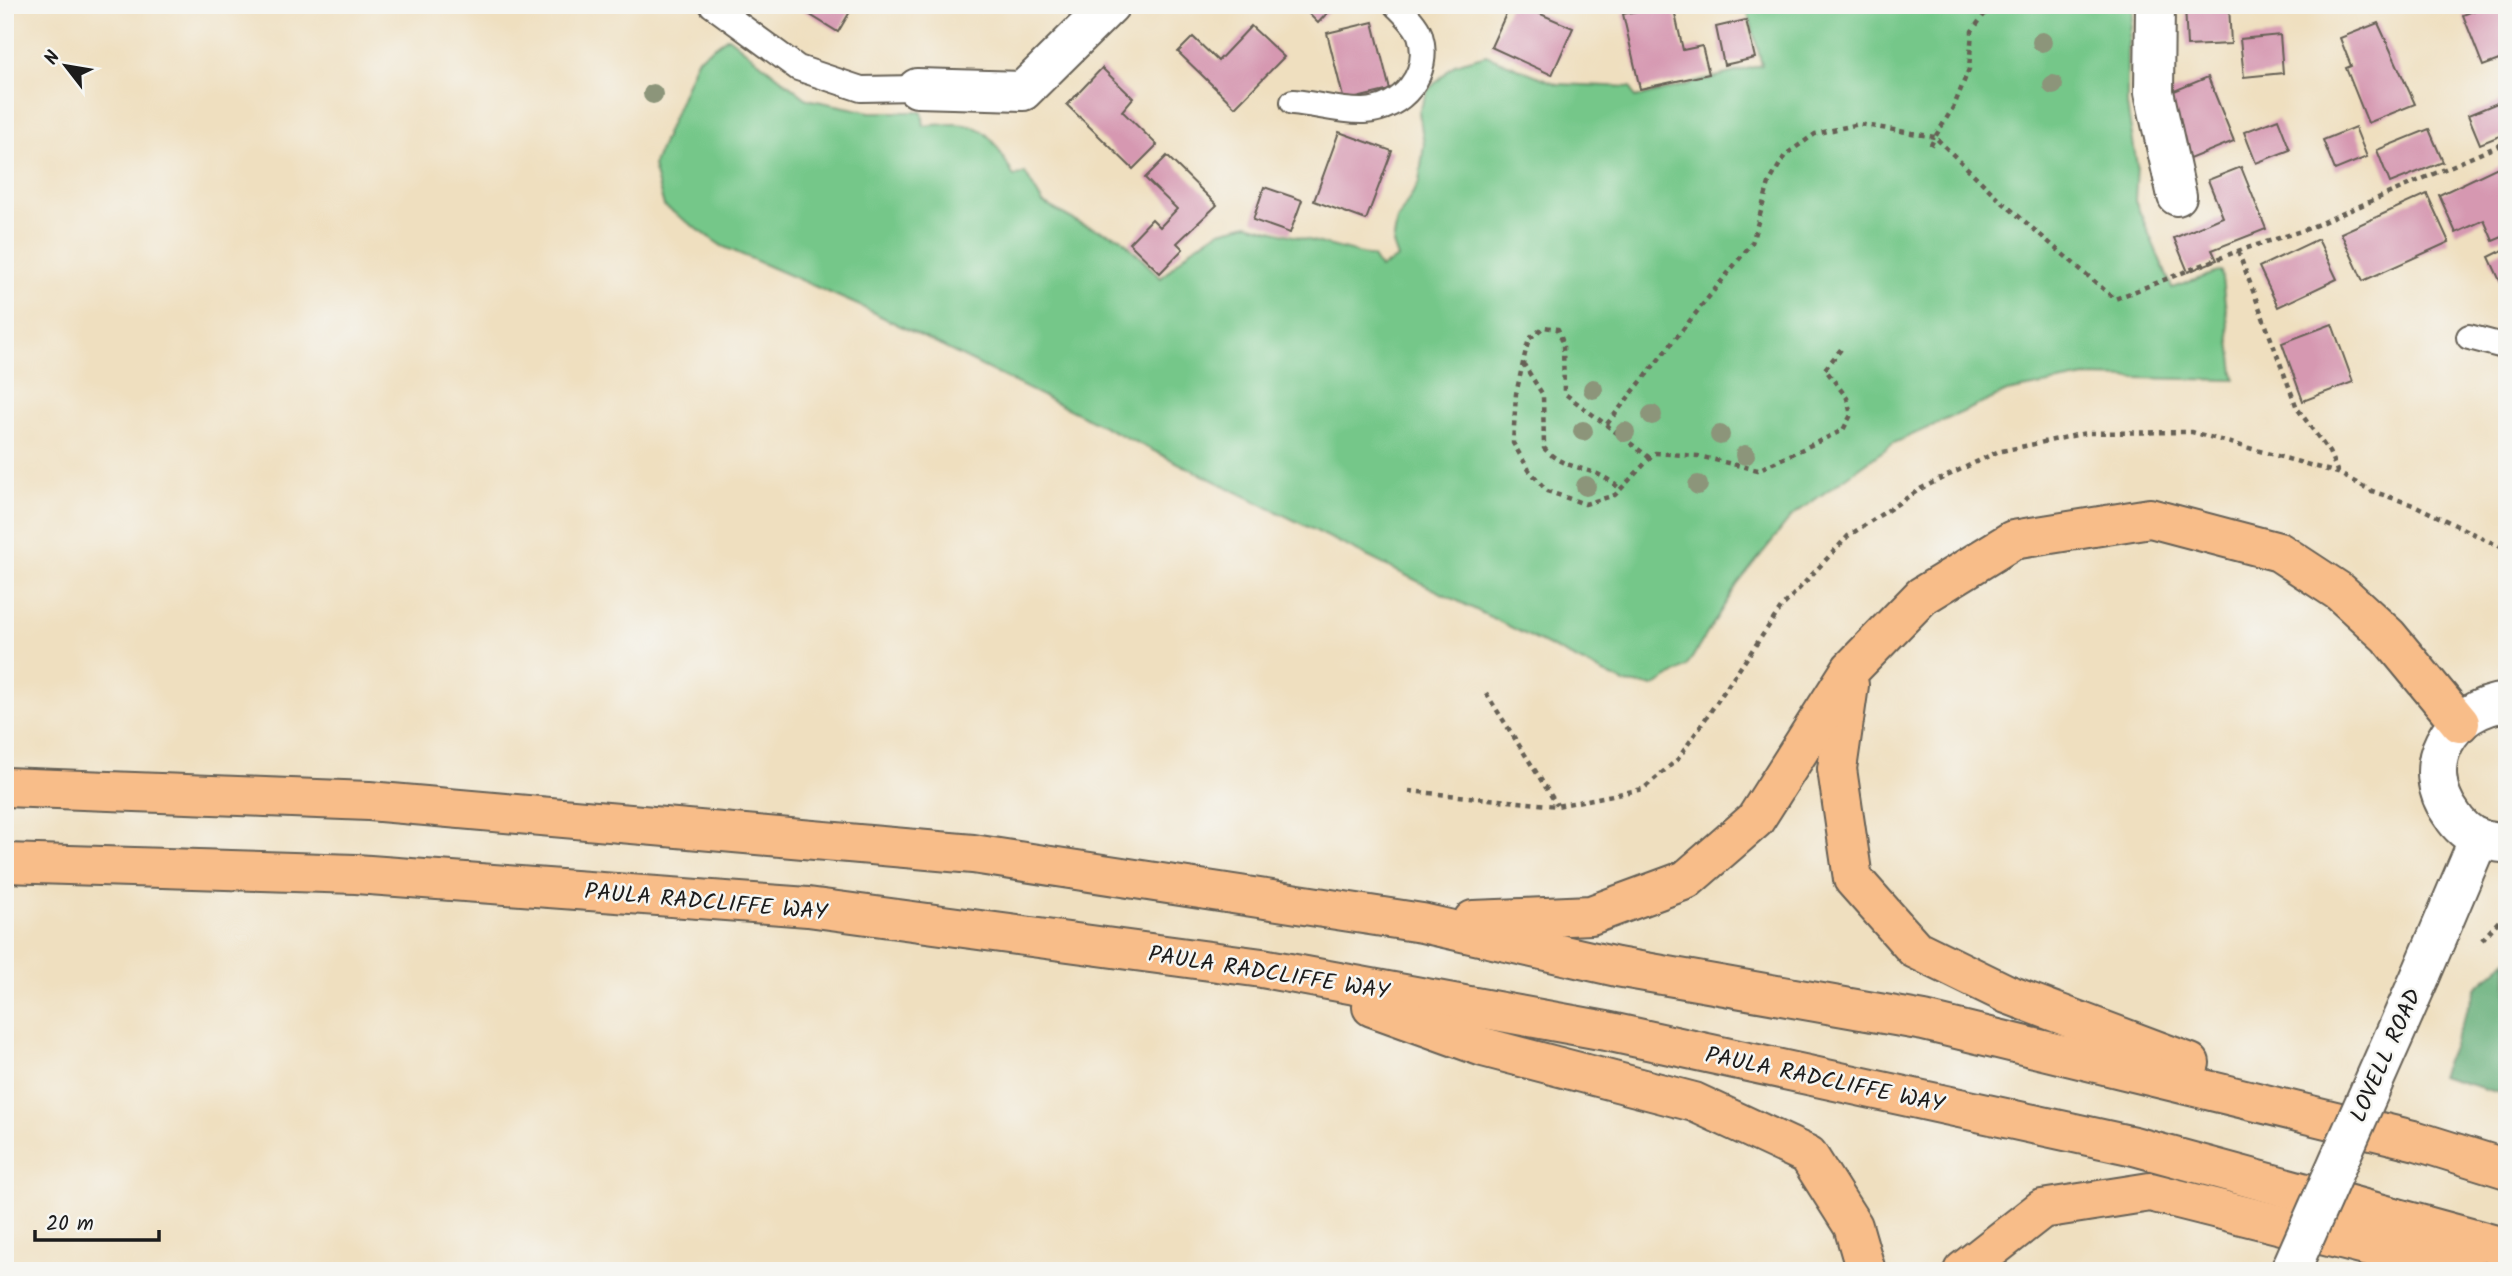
<svg xmlns="http://www.w3.org/2000/svg" width="2512" height="1276" viewBox="0 0 2512 1276" font-family="Kalam,sans-serif">
<style>
.green{fill:#75c789;stroke:#487252;stroke-width:2}
.forest{fill:#60ac75;stroke:#3e6448;stroke-width:2}
.building{fill:#d698b1}
.lines{fill:none;stroke-linecap:round;stroke-linejoin:round}
.service-casing{stroke:#666055;stroke-width:28}
.minor-casing{stroke:#666055;stroke-width:42}
.tertiary-casing{stroke:#666055;stroke-width:42}
.trunk-casing{stroke:#666055;stroke-width:42}
.path{stroke:#666055;stroke-width:4.5;stroke-dasharray:5 5;stroke-linecap:butt}
.service{stroke:#fff;stroke-width:24}
.minor{stroke:#fff;stroke-width:38}
.tertiary{stroke:#fff;stroke-width:38}
.trunk{stroke:#f8bd89;stroke-width:38}
.tertiary-bridge-casing{stroke:#666055;stroke-width:42;stroke-linecap:butt}
.tertiary-bridge{stroke:#fff;stroke-width:38}
.tree{fill:#8c957a}
.labels{text-anchor:middle;stroke-width:5;stroke-linejoin:round;paint-order:stroke}
.street-label{font-size:23px;fill:#1c1c1c;stroke:#f6f6f2}
</style>
<rect width="100%" height="100%" fill="#f6f6f2"/>
<filter id="ink" filterUnits="userSpaceOnUse"><feTurbulence type="fractalNoise" baseFrequency=".0143" numOctaves="2"/><feDisplacementMap in="SourceGraphic" scale="14" xChannelSelector="R" yChannelSelector="G"/><feConvolveMatrix kernelMatrix="1 2 1 2 8 2 1 2 1" color-interpolation-filters="sRGB"/></filter>
<filter id="wash" filterUnits="userSpaceOnUse"><feTurbulence type="fractalNoise" baseFrequency=".00686" numOctaves="4" result="noise"/><feDisplacementMap in="SourceGraphic" scale="28" xChannelSelector="R" yChannelSelector="G"/><feGaussianBlur stdDeviation="1.57" result="paint"/><feColorMatrix in="noise" values="0 0 0 0 0 0 0 0 0 0 0 0 0 0 0 0 0 1.4 0 .05"/><feComposite in="paint" operator="in"/></filter>
<g filter="url(#wash)">
<rect width="100%" height="100%" fill="#efdfbf"/>
<path class="green" d="M1746,5H2134L2127,51V106L2137,165L2135,201L2172,288L2221,271L2235,380L2085,377L2007,392L1894,443L1792,516L1737,585L1687,666L1655,686L1624,683L860,306L722,246L664,206L653,166L697,59L728,37L807,99L870,112H922L924,126C982,120 987,126 1014,177L1025,173L1043,203L1081,224L1120,237L1161,278L1191,249L1220,231L1248,224L1373,257L1380,268L1398,258L1393,244L1397,220L1419,182L1424,144L1419,112L1428,90L1455,64L1486,55L1557,84L1631,87L1635,98L1762,65Z"/>
<polygon class="forest" points="2507,960 2507,1095 2440,1076 2476,988"/>
<g id="blocks">
<g class="building">
<polygon points="794,5 854,5 838,32"/>
<polygon points="1300,5 1326,5 1330,10 1318,23"/>
<polygon points="1510,5 1520,5 1573,28 1552,75 1491,47"/>
<polygon points="1664,5 1673,5 1683,50 1702,46 1709,74 1640,89 1623,14"/>
<polygon points="2185,5 2229,5 2231,44 2187,46"/>
<polygon points="2487,5 2499,5 2507,26 2507,57 2483,66 2463,15"/>
<polygon points="1746,20 1755,58 1724,65 1716,27"/>
<polygon points="1373,22 1390,90 1344,101 1327,33"/>
<polygon points="2378,23 2415,104 2368,123 2346,68 2351,66 2340,38"/>
<polygon points="1251,26 1284,57 1235,107 1178,52 1193,37 1218,61"/>
<polygon points="2280,35 2283,73 2244,77 2240,39"/>
<polygon points="1102,68 1133,98 1122,111 1157,145 1133,169 1067,105"/>
<polygon points="2208,77 2234,141 2187,160 2162,96"/>
<polygon points="2507,99 2507,133 2480,144 2468,115"/>
<polygon points="2278,119 2290,150 2256,163 2244,132"/>
<polygon points="2355,127 2367,157 2335,170 2323,140"/>
<polygon points="2429,129 2443,162 2390,183 2377,150"/>
<polygon points="1339,132 1392,151 1366,220 1314,201"/>
<polygon points="1167,156 1217,205 1177,243 1183,249 1160,273 1129,243 1152,219 1160,227 1177,209 1145,178"/>
<polygon points="2502,165 2507,176 2507,235 2493,241 2484,220 2456,233 2439,195"/>
<polygon points="2241,167 2266,229 2212,250 2217,260 2188,272 2174,238 2223,217 2208,180"/>
<polygon points="1264,187 1302,200 1290,233 1253,220"/>
<polygon points="2427,194 2449,242 2363,281 2341,233"/>
<polygon points="2318,239 2337,279 2278,307 2259,267"/>
<polygon points="2507,248 2507,296 2489,257"/>
<polygon points="2332,324 2353,382 2303,401 2282,343"/>
</g>
</g>
</g>
<g filter="url(#ink)">
<use href="#blocks" fill-opacity="0" stroke="#666055" stroke-width="2"/>
<g class="lines">
<defs>
<g id="service">
<polyline points="712,5 798,68 861,89 917,88"/>
<path d="M1293,102C1316,104 1342,112 1364,111C1402,109 1432,74 1420,35C1416,24 1404,13 1396,5"/>
<polyline points="2469,337 2507,347"/>
</g>
<g id="minor">
<polyline points="2155,5 2154,92 2177,196"/>
<polyline points="917,88 1023,91 1110,5"/>
</g>
<g id="tertiary">
<path d="M2507,702C2449,708 2416,766 2452,815C2458,825 2469,835 2480,839C2488,842 2498,842 2507,844"/>
<polyline points="2421,975 2479,838"/>
</g>
<g id="trunk">
<polyline points="1849,685 1837,769 1853,879 1915,949 2007,994 2190,1063"/>
<polyline points="5,787 369,801 973,854 1422,923 1617,967 1924,1021 2417,1141 2507,1169"/>
<polyline points="5,863 356,874 808,907 1262,968 1606,1031 2134,1146 2507,1248"/>
<polyline points="1473,920 1591,915 1686,880 1755,820 1851,669 1922,596 2013,540 2150,518 2279,552 2340,592 2388,636 2460,723"/>
<polyline points="1372,1007 1483,1047 1694,1102 1808,1155 1853,1226 1866,1271"/>
<polyline points="1963,1271 2042,1209 2150,1192 2465,1271"/>
</g>
</defs>
<use href="#service" class="service-casing"/>
<use href="#minor" class="minor-casing"/>
<use href="#tertiary" class="tertiary-casing"/>
<use href="#trunk" class="trunk-casing"/>
<g class="path">
<polyline points="1991,5 1972,31 1969,69 1954,106 1935,137 2002,202 2115,299 2238,251 2307,229 2507,142"/>
<polyline points="2238,251 2297,408 2329,452 2338,473"/>
<path d="M1523,363L1543,395L1544,448C1567,474 1591,462 1620,489"/>
<polyline points="1607,424 1752,243 1769,183 1785,155 1815,134 1859,124 1935,137 1930,147"/>
<polyline points="1650,458 1564,393 1563,343 1558,329 1544,327 1529,339 1525,354 1516,394 1513,443 1529,470 1547,491 1585,504 1615,495 1655,453 1698,456 1758,470 1843,430 1851,415 1847,398 1825,369 1842,348"/>
<polyline points="1486,693 1557,805"/>
<polyline points="1409,791 1557,806 1643,789 1678,759 1781,608 1848,536 1922,488 1997,452 2086,433 2192,432 2338,473 2372,491 2416,506 2507,550"/>
<polyline points="2482,940 2507,912"/>
</g>
<use href="#service" class="service"/>
<use href="#minor" class="minor"/>
<use href="#tertiary" class="tertiary"/>
<use href="#trunk" class="trunk"/>
<defs>
<polyline id="tertiary-bridge" points="2290,1271 2421,975"/>
</defs>
<use href="#tertiary-bridge" class="tertiary-bridge-casing"/>
<use href="#tertiary-bridge" class="tertiary-bridge"/>
</g>
<g class="tree">
<circle cx="2042" cy="42" r="10"/>
<circle cx="2053" cy="85" r="10"/>
<circle cx="653" cy="94" r="10"/>
<circle cx="1593" cy="389" r="10"/>
<circle cx="1652" cy="415" r="10"/>
<circle cx="1583" cy="431" r="10"/>
<circle cx="1625" cy="432" r="10"/>
<circle cx="1720" cy="435" r="10"/>
<circle cx="1745" cy="455" r="10"/>
<circle cx="1698" cy="485" r="10"/>
<circle cx="1586" cy="486" r="10"/>
</g>
</g>
<g class="labels">
<g class="street-label">
<text transform="translate(706 901) rotate(5)" y="8">PAULA RADCLIFFE WAY</text>
<text transform="translate(1269 972) rotate(9)" y="8">PAULA RADCLIFFE WAY</text>
<text transform="translate(2385 1055) rotate(-66)" y="8">LOVELL ROAD</text>
<text transform="translate(1825 1079) rotate(12)" y="8">PAULA RADCLIFFE WAY</text>
</g>
</g>
<rect width="2512" height="1276" fill="none" stroke="#f6f6f2" stroke-width="28"/>
<g transform="translate(66 66) rotate(301)" stroke="#f6f6f2" stroke-width="5" paint-order="stroke">
<path d="M0-5L12 26L0 18L-12 26Z" fill="#1c1c1c"/>
<text y="-10" font-size="19" font-weight="bold" text-anchor="middle" fill="#1c1c1c">N</text>
</g>
<path d="M35 1230v10h124v-10" fill="none" stroke="#1c1c1c" stroke-width="3.5"/>
<text x="46" y="1230" font-size="21" fill="#1c1c1c" stroke="#f6f6f2" stroke-width="5" paint-order="stroke">20 m</text>
</svg>
